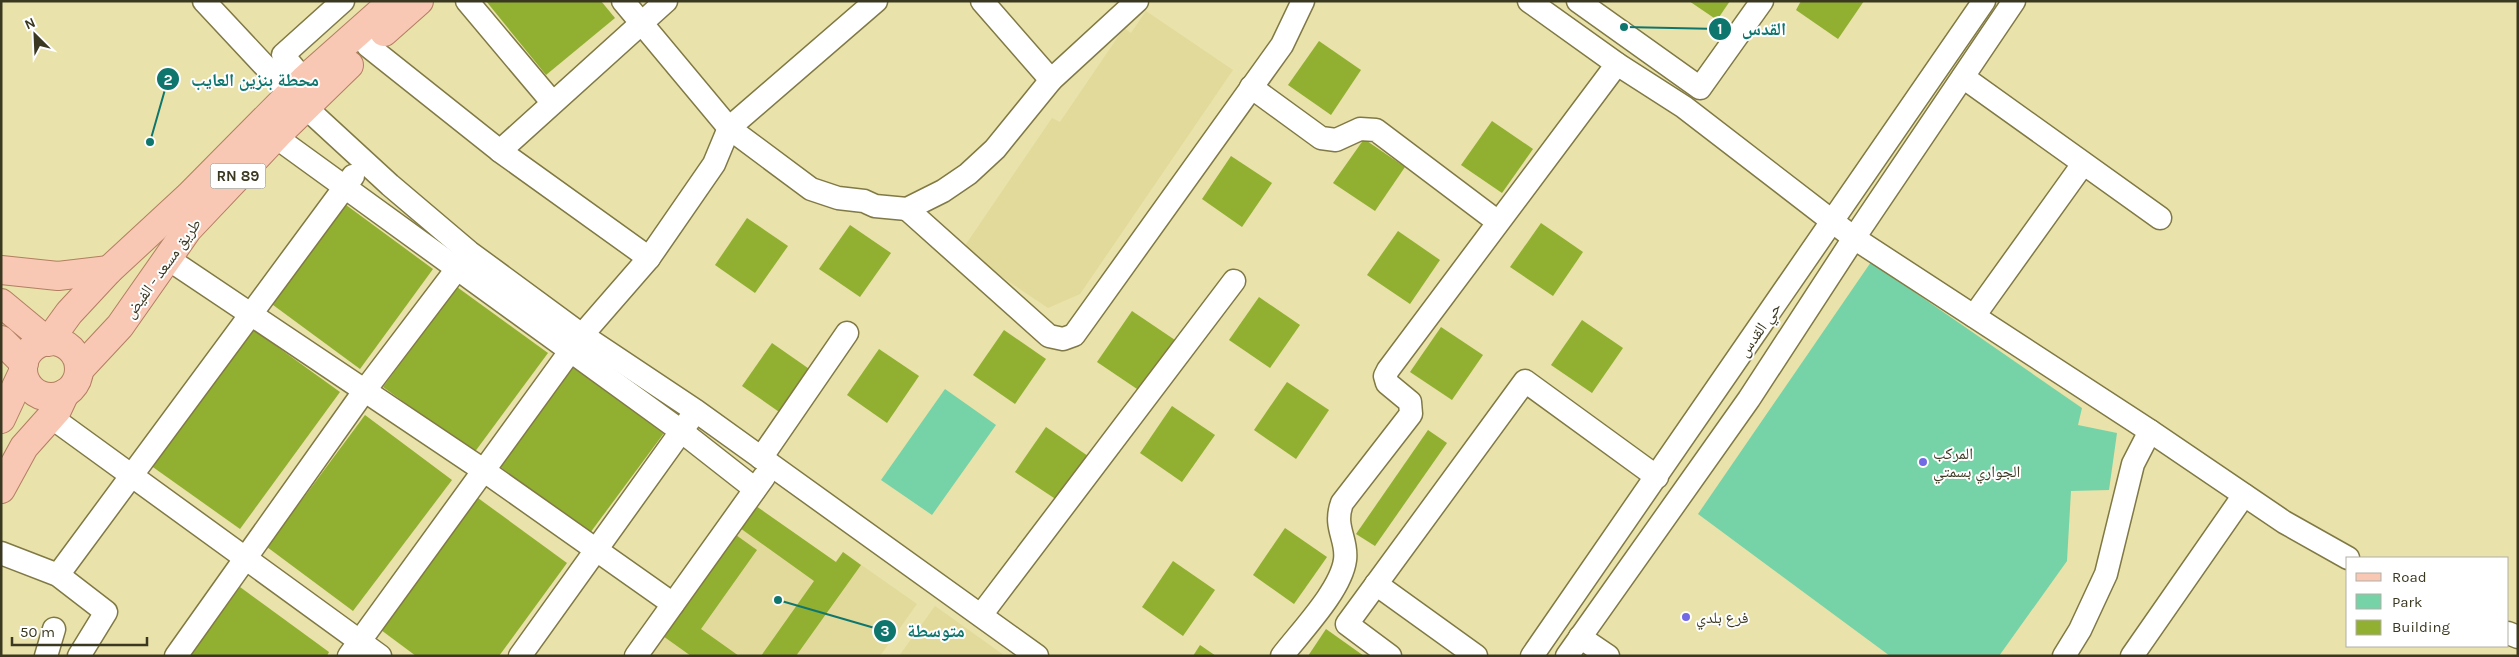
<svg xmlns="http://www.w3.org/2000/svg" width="2519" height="657" viewBox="0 0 2519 657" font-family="Karla,'Noto Naskh Arabic',sans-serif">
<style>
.built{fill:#e2da9a}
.green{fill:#76d3a7}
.building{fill:#91af31}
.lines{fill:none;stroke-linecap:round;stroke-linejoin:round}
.minor-casing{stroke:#807945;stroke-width:25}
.major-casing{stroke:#b37e61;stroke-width:30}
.minor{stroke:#fff;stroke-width:22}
.major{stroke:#f8c8b5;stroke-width:28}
.poi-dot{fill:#716ae4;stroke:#fff;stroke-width:2}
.labels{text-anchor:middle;stroke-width:4;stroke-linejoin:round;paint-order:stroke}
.shield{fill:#fff;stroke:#767464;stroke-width:1}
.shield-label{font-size:15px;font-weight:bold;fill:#3b3821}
.street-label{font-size:16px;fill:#3b3821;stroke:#fff}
.poi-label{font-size:16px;fill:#3b3821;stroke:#fff;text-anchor:start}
.leader{fill:none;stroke:#0f766e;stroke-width:2}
.callout-dot{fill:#0f766e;stroke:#fff;stroke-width:2}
.mark-label{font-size:15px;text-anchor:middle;font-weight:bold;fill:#fff}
.callout-label{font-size:18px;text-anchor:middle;font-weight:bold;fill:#0f766e;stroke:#fff;stroke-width:4;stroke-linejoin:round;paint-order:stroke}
</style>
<rect width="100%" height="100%" fill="#e9e2aa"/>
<g class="built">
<polygon points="1146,11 1233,70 1080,294 1048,308 962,250 1052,118 1060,122 1124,28 1131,33"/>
<polygon points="756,506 835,562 843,552 917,604 880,656 649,656"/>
<polygon points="935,606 1005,656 899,656"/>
</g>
<g class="green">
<polygon points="1871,262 2082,408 2078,425 2117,433 2109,490 2071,491 2067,561 1999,656 1890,656 1698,514"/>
<polygon points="945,389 996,425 932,515 881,480"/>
</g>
<g class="building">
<polygon points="486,1 601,1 615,18 546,75"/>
<polygon points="1689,1 1730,1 1717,20"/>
<polygon points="1801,1 1864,1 1838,39 1796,10"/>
<polygon points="1319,41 1361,70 1331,115 1288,85"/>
<polygon points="1492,121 1533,149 1502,193 1461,165"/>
<polygon points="1364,139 1405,167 1375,211 1333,183"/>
<polygon points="1231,156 1272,183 1242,227 1202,199"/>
<polygon points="342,202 433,269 360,369 269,302"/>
<polygon points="747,218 788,246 755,293 715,265"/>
<polygon points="1541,223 1583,252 1553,296 1510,267"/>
<polygon points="850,225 891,253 860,297 819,269"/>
<polygon points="1398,231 1440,260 1410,304 1367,275"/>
<polygon points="457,287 548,353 474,453 383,387"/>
<polygon points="1259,297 1300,325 1270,368 1229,340"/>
<polygon points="1132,311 1175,340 1140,391 1097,362"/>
<polygon points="1582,320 1623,348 1592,393 1551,365"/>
<polygon points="250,327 340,392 240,529 150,465"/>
<polygon points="1441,327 1483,355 1452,400 1410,372"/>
<polygon points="1004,330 1046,359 1015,404 973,375"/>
<polygon points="772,343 815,373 785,416 742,386"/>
<polygon points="879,349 919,376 887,423 847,395"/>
<polygon points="573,366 664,433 590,533 499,466"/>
<polygon points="1287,382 1329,410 1296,459 1254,430"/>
<polygon points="1172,406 1215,435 1182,482 1140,453"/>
<polygon points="365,415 452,480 353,611 267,547"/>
<polygon points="1046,427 1088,456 1057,500 1015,472"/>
<polygon points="1428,430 1447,443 1375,546 1356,534"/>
<polygon points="478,498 567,563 499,656 416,656 381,630"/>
<polygon points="756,506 836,562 843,552 861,565 796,656 761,656 814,581 740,528"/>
<polygon points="1285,528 1327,557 1294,604 1253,575"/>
<polygon points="736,535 757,550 701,629 739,656 691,656 663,636"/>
<polygon points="1173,561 1215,590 1183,636 1142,607"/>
<polygon points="240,587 329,652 327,656 190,656"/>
<polygon points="1326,629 1364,656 1308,656"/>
<polygon points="1200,645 1216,656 1193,656"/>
</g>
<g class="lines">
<defs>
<g id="minor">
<polyline points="204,1 291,94 390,185 469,252 582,335 696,411 1037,656"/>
<polyline points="467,1 552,102"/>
<polyline points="623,1 729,128 811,189 838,198 864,201 875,206 907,209 943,191 968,174 995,149 1051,80 1137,1"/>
<polyline points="982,1 1051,80"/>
<polyline points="1529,1 1617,64 1684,107 1854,238 2150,431 2284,522 2348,558"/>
<polyline points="1578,1 1700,88 1762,1"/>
<polyline points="368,46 500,151 666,1"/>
<polyline points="1963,77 2160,218"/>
<polyline points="304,80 283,55 343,1"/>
<polyline points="1251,87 1321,138 1336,140 1360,129 1376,130 1498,222"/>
<polyline points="262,127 681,431 755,489"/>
<polyline points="500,151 649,258"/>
<polyline points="907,209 1049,336 1063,339 1074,335 1282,45 1303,1"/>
<polyline points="167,258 483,470 673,604"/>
<polyline points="1974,316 2083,164"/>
<polyline points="51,417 380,656"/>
<polyline points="761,458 847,333"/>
<polyline points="1,553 58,575 106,612 79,656"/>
<polyline points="58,575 353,176"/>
<polyline points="1376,584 1476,656"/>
<polyline points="981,615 1234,281"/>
<polyline points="2508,633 2518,637"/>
<polyline points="1580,637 1608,656"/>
<polyline points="46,656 54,629"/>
<polyline points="176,656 365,390 466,257"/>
<polyline points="349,656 582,335 649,258 714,164 729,128 876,1"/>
<polyline points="520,656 690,419"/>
<polyline points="636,656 764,477"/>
<path d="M1282,656C1302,630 1341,590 1345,560C1348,539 1333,528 1342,503L1411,414L1410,402L1387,383L1385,376L1388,370L1617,64"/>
<polyline points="1390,656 1347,624 1525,381 1657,477"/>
<polyline points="1532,656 1984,1"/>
<polyline points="1567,656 1749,399 1854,238 2014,1"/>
<polyline points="2064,656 2080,630 2106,574 2133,464 2150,431"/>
<polyline points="2132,656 2244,495"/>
</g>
<g id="major">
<polyline points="384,32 419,1"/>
<polyline points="1,270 58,276 109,270"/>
<polyline points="1,303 48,342 69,313 109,270 189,196 304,80 393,1"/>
<polyline points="1,340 24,363"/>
<circle cx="51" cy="369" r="28"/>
<polyline points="79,370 120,326 188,229 278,134 349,65"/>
<polyline points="1,419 23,372"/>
<polyline points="1,489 24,447 57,410 65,393"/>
</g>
</defs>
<use href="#minor" class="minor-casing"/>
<use href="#major" class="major-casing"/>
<use href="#minor" class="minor"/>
<use href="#major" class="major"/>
</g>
<g class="poi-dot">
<circle cx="1923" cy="462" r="5"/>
<circle cx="1686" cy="617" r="5"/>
</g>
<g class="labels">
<rect class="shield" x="210.5" y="163.5" width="55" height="25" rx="4"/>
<g class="shield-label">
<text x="238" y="181">RN 89</text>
</g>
<g class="street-label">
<text transform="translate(162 268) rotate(-54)" y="6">طريق مسعد - الفيض</text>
<text transform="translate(1759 329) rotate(-55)" y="6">حي القدس</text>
</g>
<g class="poi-label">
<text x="1933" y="459">المركب<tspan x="1933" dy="18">الجواري بسمتي</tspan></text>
<text x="1696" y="623">فرع بلدي</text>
</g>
</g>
<path class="leader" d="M1624 27L1720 29M150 142L168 79M778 600L885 631"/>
<g class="callout-dot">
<circle cx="1624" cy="27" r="5"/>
<circle cx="150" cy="142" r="5"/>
<circle cx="778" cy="600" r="5"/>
<circle cx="1720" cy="29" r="12"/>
<circle cx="168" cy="79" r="12"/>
<circle cx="885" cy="631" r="12"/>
</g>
<g class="mark-label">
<text x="1720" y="34">1</text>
<text x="168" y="85">2</text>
<text x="885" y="636">3</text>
</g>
<g class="callout-label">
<text x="1764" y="35">القدس</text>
<text x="255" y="86">محطة بنزين العايب</text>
<text x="936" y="637">متوسطة</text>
</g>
<rect width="2519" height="657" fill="none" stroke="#3b3821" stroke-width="5"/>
<rect x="2346" y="557" width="162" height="90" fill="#ffffff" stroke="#b1afa6"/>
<rect x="2356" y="573" width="25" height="8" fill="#f8c8b5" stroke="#b1afa6"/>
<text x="2392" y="582" font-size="15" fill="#3b3821">Road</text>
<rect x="2356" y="594" width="25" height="15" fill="#76d3a7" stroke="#b1afa6"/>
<text x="2392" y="607" font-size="15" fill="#3b3821">Park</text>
<rect x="2356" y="620" width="25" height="15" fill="#91af31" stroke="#b1afa6"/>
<text x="2392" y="632" font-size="15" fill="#3b3821">Building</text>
<g transform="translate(35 35) rotate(336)" stroke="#ffffff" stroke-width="4" paint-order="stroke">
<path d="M0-4L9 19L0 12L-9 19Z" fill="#3b3821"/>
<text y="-8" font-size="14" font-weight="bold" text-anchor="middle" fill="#3b3821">N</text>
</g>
<path d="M12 637v8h135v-8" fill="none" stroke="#3b3821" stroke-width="2.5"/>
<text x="20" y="637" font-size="15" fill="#3b3821" stroke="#ffffff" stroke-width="4" paint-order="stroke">50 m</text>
</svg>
